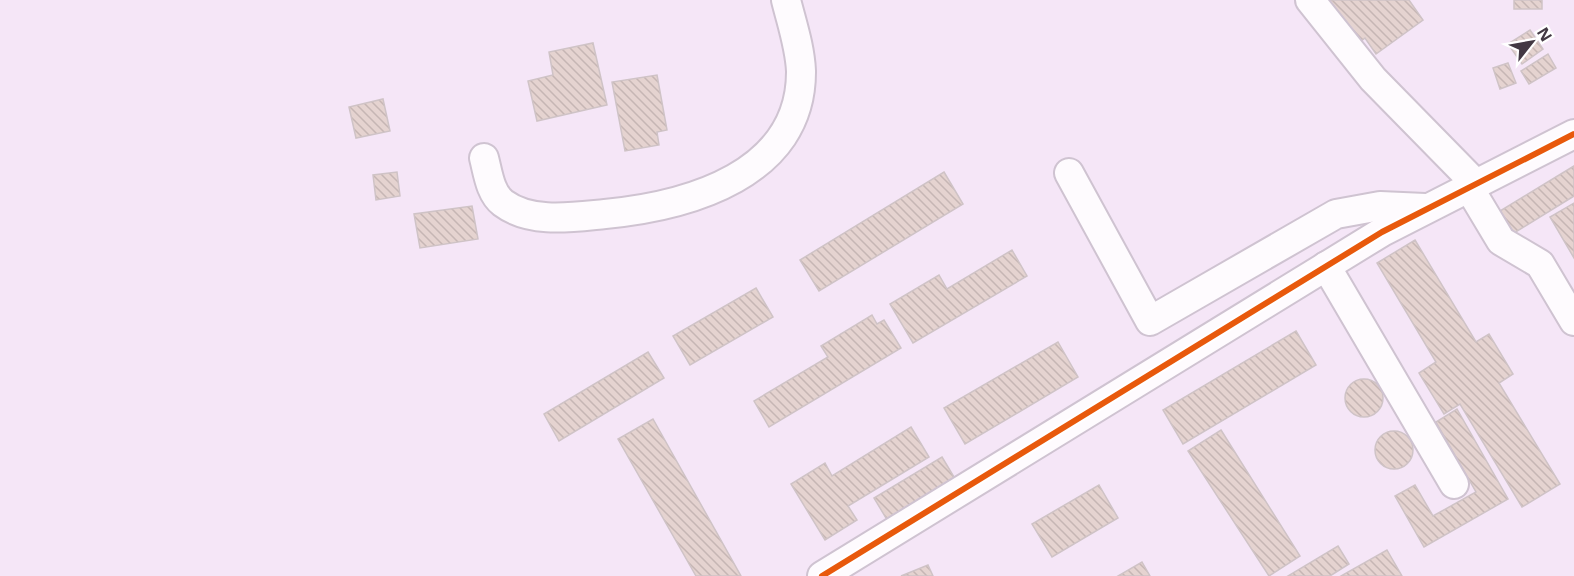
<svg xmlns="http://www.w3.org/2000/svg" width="1574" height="576" viewBox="0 0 1574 576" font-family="'Noto Sans',sans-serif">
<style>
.building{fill:url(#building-back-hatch);stroke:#cfc3c6;stroke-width:1.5}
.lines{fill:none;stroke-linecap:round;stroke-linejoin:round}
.minor-casing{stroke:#cfc3d1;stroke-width:32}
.minor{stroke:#fefbfe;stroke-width:28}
.cycleway-casing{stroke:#fff;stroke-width:10}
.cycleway{stroke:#e8590c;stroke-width:6}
</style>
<defs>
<pattern id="building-back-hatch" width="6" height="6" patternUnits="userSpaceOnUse" patternTransform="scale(1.5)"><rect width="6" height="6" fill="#e5d3d0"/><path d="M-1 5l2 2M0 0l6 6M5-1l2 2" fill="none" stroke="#c6b6b4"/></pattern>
</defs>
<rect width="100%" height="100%" fill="#f5e6f7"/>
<g class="building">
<polygon points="1324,0 1409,0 1423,20 1376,54 1365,38 1356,45"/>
<rect x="1514" y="0" width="28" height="9"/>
<polygon points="1530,30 1543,49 1522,64 1508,44"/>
<polygon points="593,43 607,105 537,121 528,81 553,75 549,52"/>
<polygon points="1548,54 1556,68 1529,84 1521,71"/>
<polygon points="1508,63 1516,83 1500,89 1493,68"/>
<polygon points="657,75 667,130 657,132 659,145 625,151 612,82"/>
<polygon points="383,99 390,131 356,138 349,107"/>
<polygon points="1574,166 1574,196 1514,233 1500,211"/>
<polygon points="397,172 400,196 376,200 373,175"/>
<polygon points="944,172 963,204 819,291 800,260"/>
<polygon points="1574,203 1574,258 1550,217"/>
<polygon points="472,206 478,239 420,248 414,214"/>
<polygon points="1415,240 1476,342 1489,334 1513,374 1499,383 1560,484 1522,507 1460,404 1444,414 1419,373 1436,362 1377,263"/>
<polygon points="1012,250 1027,276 913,343 890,304 939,275 947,289"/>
<polygon points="756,288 773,317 690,365 673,336"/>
<polygon points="872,315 877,324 884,320 901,348 769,427 754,401 828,357 821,346"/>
<polygon points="1296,331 1316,365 1183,444 1163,410"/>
<polygon points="1058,342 1078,377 965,444 944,408"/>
<polygon points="648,352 664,378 559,441 544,414"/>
<circle cx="1364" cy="398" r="19"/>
<polygon points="1457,409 1508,499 1424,547 1395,496 1415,485 1433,516 1476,492 1436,422"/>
<polygon points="653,419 741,576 696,576 618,439"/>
<polygon points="911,427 929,457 848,506 857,520 825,540 791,484 825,463 832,476"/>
<polygon points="1221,430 1300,556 1269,576 1188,451"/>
<circle cx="1394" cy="450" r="19"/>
<polygon points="942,457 957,482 889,523 874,498"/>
<polygon points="1099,485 1118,518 1052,557 1032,524"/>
<polygon points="1338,546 1349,564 1330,576 1288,576"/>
<polygon points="1387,550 1402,576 1341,576"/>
<polygon points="1142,562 1150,576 1118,576"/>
<polygon points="928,565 933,576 901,576"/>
</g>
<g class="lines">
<defs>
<g id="minor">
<polyline points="1310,0 1373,79 1475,183"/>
<path d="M484,158C488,173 490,193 503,203C531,224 573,217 605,214C688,206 802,175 801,71C800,47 792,24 786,0"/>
<polyline points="1069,173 1150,321 1336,214 1380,206 1425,208"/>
<polyline points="1468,186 1501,241 1540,264 1574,321"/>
<polyline points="1326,266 1454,484"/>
<polyline points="822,576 1382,232 1574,134"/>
</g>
</defs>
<use href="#minor" class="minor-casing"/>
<use href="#minor" class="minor"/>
<defs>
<polyline id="cycleway" points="822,576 1382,232 1574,134"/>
</defs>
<use href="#cycleway" class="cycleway-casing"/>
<use href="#cycleway" class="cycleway"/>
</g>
<g transform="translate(1532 42) rotate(59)" stroke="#ffffff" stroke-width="4.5" paint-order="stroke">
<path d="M0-4.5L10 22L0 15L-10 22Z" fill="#423843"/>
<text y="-9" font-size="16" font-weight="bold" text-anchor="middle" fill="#423843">N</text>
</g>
</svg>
